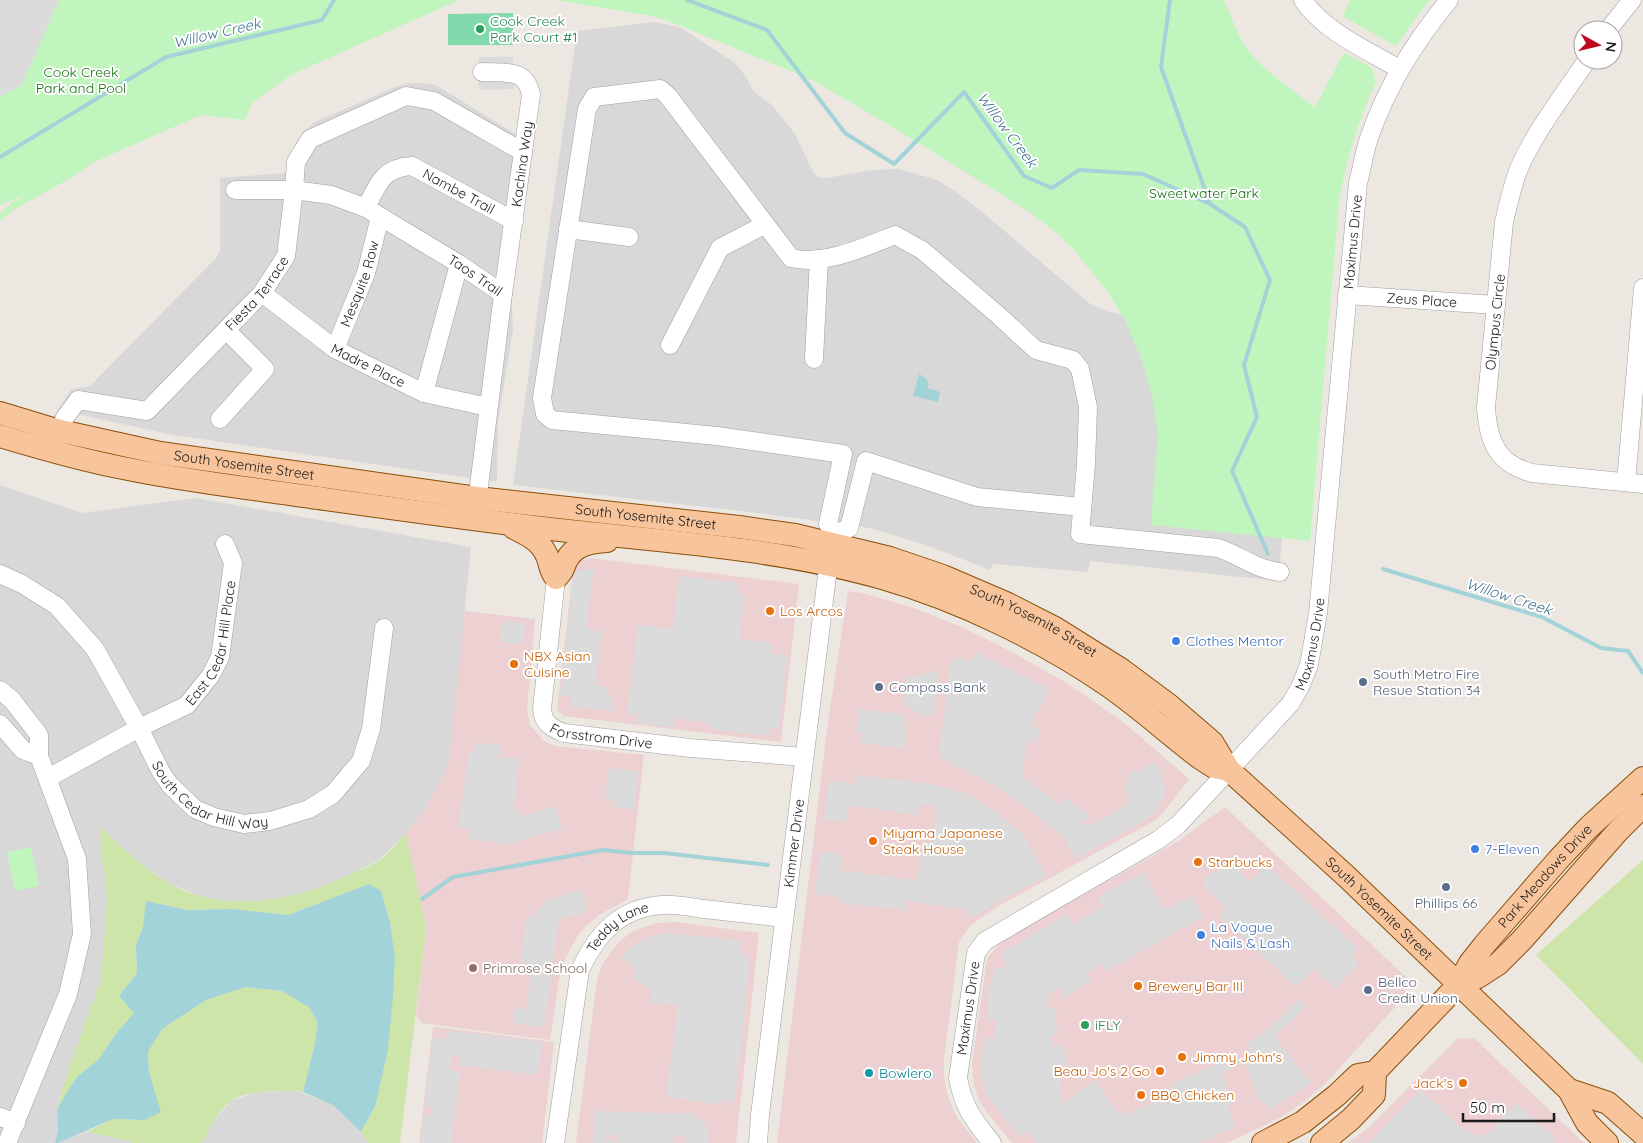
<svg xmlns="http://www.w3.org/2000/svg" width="1643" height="1143" viewBox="0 0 1643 1143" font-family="Quicksand,sans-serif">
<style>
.residential{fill:#d9d8d8}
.commercial{fill:#edd0d2}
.grass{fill:#cde5a8}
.park{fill:#c0f6be}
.pitch{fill:#81d9ac}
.parking{fill:#dbdbdb}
.water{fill:#a2d3d8}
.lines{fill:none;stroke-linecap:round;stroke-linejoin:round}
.stream{stroke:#a2d3d8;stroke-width:4}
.minor-casing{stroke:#9f9f9f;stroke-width:19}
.major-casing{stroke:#8b4f07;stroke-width:24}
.minor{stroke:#fff;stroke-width:18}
.major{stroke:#f7c49b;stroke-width:22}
.leisure-dot{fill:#2e9e5b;stroke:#fff;stroke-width:2}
.food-dot{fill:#e8710a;stroke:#fff;stroke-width:2}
.shop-dot{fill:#3f7fe0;stroke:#fff;stroke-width:2}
.service-dot{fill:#5c6f8a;stroke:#fff;stroke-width:2}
.education-dot{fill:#8d6e63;stroke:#fff;stroke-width:2}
.culture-dot{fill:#0f9aa8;stroke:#fff;stroke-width:2}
.labels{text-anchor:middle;stroke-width:4;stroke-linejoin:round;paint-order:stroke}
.leisure-label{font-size:14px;fill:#27864d;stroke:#fff;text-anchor:start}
.park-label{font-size:14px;fill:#147210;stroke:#fff}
.street-label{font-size:14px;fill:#1b1b1b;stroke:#fff}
.food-label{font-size:14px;fill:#c56008;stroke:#fff;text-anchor:start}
.shop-label{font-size:14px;fill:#366cbe;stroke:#fff;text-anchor:start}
.service-label{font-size:14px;fill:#4e5e75;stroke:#fff;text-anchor:start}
.education-label{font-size:14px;fill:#785e54;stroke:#fff;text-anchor:start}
.culture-label{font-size:14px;fill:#0d838f;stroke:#fff;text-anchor:start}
.water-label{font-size:15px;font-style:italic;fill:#477896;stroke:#fff}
</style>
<rect width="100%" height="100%" fill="#ece7e1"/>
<g class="residential">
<polygon points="654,22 669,25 683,29 735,63 746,77 754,92 772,105 795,134 814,174 818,177 827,178 872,170 899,169 937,180 959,194 981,211 1089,303 1105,311 1130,316 1282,538 1278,581 1090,561 1088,572 993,564 990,570 926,545 870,528 749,512 513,485 577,31"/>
<polygon points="409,83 423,83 436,85 533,145 511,289 513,329 498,423 497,482 173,435 58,410 71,389 90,386 217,257 220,249 220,178 285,173 287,172 296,142 304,131 315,122 398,86"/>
<polygon points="0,485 82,513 196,498 471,547 458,680 448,767 426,807 406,834 379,860 334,883 291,897 256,902 227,902 197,895 169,883 140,864 101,828 102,859 105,875 107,900 101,980 63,1086 57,1110 58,1130 55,1143 0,1143"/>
<polygon points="297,1091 333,1105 361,1132 369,1143 202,1143 212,1123 231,1101 256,1092"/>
<polygon points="86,1132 130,1141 134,1143 58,1143"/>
</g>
<g class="commercial">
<polygon points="590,558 799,584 781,742 564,716 557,710 574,563"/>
<polygon points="848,591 866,594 911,607 961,627 1001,646 1067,683 1122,721 1189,779 1162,814 1154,821 995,908 970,926 959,942 944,1059 944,1075 946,1090 951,1105 958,1119 977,1143 777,1143 827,729"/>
<polygon points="465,611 535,619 527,710 530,725 544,741 555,746 644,755 628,899 599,915 585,927 578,935 567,955 559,979 550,1040 422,1023 416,1016 426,928 406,834 426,807 448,767"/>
<polygon points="1225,807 1407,978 1406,995 1324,1085 1304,1102 1280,1118 1227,1143 1012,1143 985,1110 978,1098 974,1084 972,1064 987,959 1000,942 1177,842"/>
<polygon points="676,922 759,933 736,1143 576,1143 597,980 603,963 619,942 633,931 657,923"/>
<polygon points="433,1027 554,1042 542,1143 419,1143"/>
<polygon points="1458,1038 1475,1039 1584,1143 1348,1143 1368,1128"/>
</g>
<g class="grass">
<path d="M100,827C123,848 144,870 172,885C229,914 296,901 351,874C360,870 370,866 379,861C389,854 397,842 406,834L426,928L400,1143H368L361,1132L376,1104L388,1049L395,957L390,922L386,911L369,884L288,915L232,909L188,910L146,901L143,927L136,945L137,973L119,996L135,1013L115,1035L98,1060L77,1077L65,1095L57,1110L63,1086L101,980L107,900L105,875L102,859Z"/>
<polygon points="1643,860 1643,1064 1536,955"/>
<path d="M246,987L282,991L310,1008L318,1023L315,1043L303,1092L297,1091C276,1091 250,1089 231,1101C220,1108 208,1131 202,1143H134L130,1141L86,1132L113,1119L145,1120L160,1112L149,1072L148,1052L162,1029L206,1000Z"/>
</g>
<g class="park">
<polygon points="0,0 459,0 291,75 252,103 245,120 201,115 92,163 69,179 13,210 0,221 0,214 11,203 28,193 0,205"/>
<path d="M555,0H1224C1231,15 1236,32 1245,46C1263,71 1290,88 1315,107L1344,53L1372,68L1376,82C1358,121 1346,160 1339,202L1310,541L1151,525L1158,435L1153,399L1143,363L1125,320L1106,290L1072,248L1053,230L1028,211L891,126L812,80L669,21L652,16Z"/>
<polygon points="1351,0 1429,0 1396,46 1342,16"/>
<polygon points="31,847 39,886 15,891 7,852"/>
</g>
<polygon class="pitch" points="513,13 513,45 448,45 448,14"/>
<g class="parking">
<polygon points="0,0 59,0 22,85 0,97"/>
<polygon points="479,57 513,57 514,89 479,90"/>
<polygon points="594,568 586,629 602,632 595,685 606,687 615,709 611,711 571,706 572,697 560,695 574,572"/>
<polygon points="679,576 738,583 737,593 745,594 739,639 772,643 771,654 788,655 779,729 770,728 769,736 709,729 709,723 675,718 673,727 636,723 637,715 627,714 638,625 673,629"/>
<polygon points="503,621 525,624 523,644 500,642"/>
<polygon points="976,653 1050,689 1030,725 1040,728 1038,742 1027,741 1022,776 1059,804 1065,797 1089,816 1083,823 1087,827 1126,805 1131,796 1124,792 1132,770 1139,771 1153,761 1161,771 1165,790 1162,801 1157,810 1149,818 1075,859 1064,837 1013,797 997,787 939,757 950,664 952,661 960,657 972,662"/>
<polygon points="938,670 934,713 924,718 903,703 907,678"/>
<polygon points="859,709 906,715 904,726 907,726 905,749 861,743 862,733 856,732"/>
<polygon points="476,742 502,746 500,757 519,759 514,805 516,810 521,814 528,814 556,806 562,829 508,844 469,839 470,829 458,828 469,751 474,752"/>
<polygon points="609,768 639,772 634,810 614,807 614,800 605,798"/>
<polygon points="857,775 936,785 967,794 993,809 1024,836 1046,876 970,918 964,910 907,901 905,910 841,903 842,898 815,894 820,852 842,854 840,870 917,881 923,842 932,844 937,806 919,804 917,815 849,805 846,822 824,819 829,781 855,784"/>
<polygon points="1234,861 1242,875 1249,881 1267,865 1358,949 1352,956 1358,963 1335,989 1314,969 1296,987 1219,915 1226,908 1206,888 1202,879"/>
<polygon points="1143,872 1164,909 1192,896 1203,917 1106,971 1102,965 1086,972 1091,982 1063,997 1058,987 1049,993 1046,1007 1057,1008 1054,1021 1059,1032 1051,1036 1054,1047 1063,1044 1068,1065 1058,1066 1063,1104 1094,1080 1119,1113 1126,1114 1175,1093 1172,1084 1235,1055 1240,1065 1221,1073 1234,1102 1227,1106 1236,1127 1198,1143 1037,1143 1026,1130 1018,1136 990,1100 983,1086 981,1067 984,1038 994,1039 996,1019 986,1018 989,990 995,968 1002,969 1007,961 1000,955 1006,950 1067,914 1073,923 1103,907 1098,897"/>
<polygon points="583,889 587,912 559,919 544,1027 513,1023 515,1008 526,1009 532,964 520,962 527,916 536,917 537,911 547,900"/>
<polygon points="666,933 742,941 741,954 750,956 735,1102 723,1100 723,1105 666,1097 678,1005 650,1002 652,991 639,982 634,981 635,970 621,957 632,946 647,938"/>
<polygon points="1299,999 1306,1006 1274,1037 1311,1083 1269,1110 1264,1101 1261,1103 1243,1059 1251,1052 1247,1044 1269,1028"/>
<polygon points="447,1031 542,1042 538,1075 458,1065 460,1057 452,1056 450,1070 460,1072 451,1143 420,1143 424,1114 433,1115 433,1108 425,1107 433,1038 446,1039"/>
<polygon points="1420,1090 1466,1132 1485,1136 1517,1103 1556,1139 1552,1143 1369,1143"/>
<polygon points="594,1111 691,1114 703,1121 706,1126 709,1143 686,1143 686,1136 673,1136 673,1143 618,1143 618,1135 606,1135 606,1141 616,1141 616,1143 593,1143"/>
</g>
<g class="water">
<polygon points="919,374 926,378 929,385 927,388 940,392 938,402 913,396"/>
<polygon points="369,884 381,891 390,922 395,957 393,996 388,1049 376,1104 361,1132 333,1105 303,1092 315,1043 318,1023 310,1008 282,991 246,987 206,1000 162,1029 148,1052 149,1072 161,1112 145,1120 113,1119 58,1143 55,1143 58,1130 57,1110 65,1095 77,1077 98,1060 115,1035 134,1013 119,996 137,973 136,945 143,927 146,901 188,910 232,909 288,915"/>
</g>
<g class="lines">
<g class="stream">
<polyline points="687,0 767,30 845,133 894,164 964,92 1024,176 1052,188 1079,170 1143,174 1210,204 1245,227 1270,280 1244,365 1257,417 1232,471 1268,554"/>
<polyline points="1170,0 1161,67 1210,204"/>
<polyline points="0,157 166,57 322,20 334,0"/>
<polyline points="1383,569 1542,617 1601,648 1628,651 1643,673"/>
<polyline points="422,899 453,877 603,850 632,853 664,853 768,865"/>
</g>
<defs>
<g id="minor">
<path d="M1303,0C1323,31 1369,51 1399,69"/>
<polyline points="1608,30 1632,0"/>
<path d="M1587,60C1565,93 1533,134 1518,171C1512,187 1508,205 1504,222L1486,407C1488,441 1497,464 1532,473L1643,484"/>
<path d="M482,72C505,73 526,68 531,95L503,294"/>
<path id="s1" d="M235,190H294L331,195L366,208L459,264L503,294L476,510"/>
<path id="s2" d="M366,208C378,184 382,168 412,166L514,221"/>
<polyline points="568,229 629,237"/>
<path id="s3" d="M262,293L335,349L375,369L424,393L488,407"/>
<path id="s4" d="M1347,295L1496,305"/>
<polyline points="670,345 720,248 764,225"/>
<path id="s5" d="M335,349L366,273L380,217"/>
<polyline points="814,359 819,259"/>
<polyline points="424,393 459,264"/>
<path id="s6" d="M64,419L78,400L147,411L262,293L286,256L294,190L296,162L310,139L406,96L434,101L523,152"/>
<polyline points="220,419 265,369 226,330"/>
<polyline points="1626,482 1643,288"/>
<path d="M1082,507L977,497L866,461L849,528L836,534L828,524L843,454L717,436L552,420L545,414L542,398L587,109L594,97L660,89L668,96L791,258C823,266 865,247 895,235L922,250L998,315L1036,350L1073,360L1080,369L1088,407L1086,464L1080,534L1218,548C1242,556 1254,569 1280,572"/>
<path id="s7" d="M0,574L22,584L57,606L95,649L139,728L161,772L170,785L195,809L214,817L244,824L270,821L309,809L333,794L361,761L371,729L384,628"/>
<path id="s8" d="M556,578L542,709C543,723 551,728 564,733L690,748L804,757"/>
<polyline points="0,690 12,700 39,735 39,756 77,859 82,934 68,994 7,1143"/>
<polyline points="0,724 23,750 39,756"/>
<path id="s9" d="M48,778L139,728L187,705L211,675L220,657L233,563L225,544"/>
<polyline points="0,1117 16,1123"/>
<path id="s10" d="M555,1143L580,970C597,934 619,908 662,905C675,904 690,907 704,909C730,912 757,915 784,918"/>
<path id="s11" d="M758,1143L760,1115L827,576L832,553"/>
<path id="s12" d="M992,1143C973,1119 964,1109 958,1078L976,953L985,941L1158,840L1178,825L1291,703L1301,685L1309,665L1318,613L1358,183C1362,168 1364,153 1369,138C1387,86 1414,43 1449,0"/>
</g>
<g id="major">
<path id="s13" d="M0,413L56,430L160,453L477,498L739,527L795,535L890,558L943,576L1006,603L1055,628L1122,670L1169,705L1212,742L1229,770L1346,876L1569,1090L1587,1123L1607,1143"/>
<path d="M0,436C40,448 81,460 123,468C185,481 248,488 311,497C397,509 482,521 569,531C673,542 780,549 882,578C959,600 1044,641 1110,687C1141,709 1170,735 1200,758L1214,767L1229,770"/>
<path d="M514,528C528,535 541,541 547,556C551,565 549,569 556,578C562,572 563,569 566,561C574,545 590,542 607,541"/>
<polyline points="1458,985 1478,977 1498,964 1522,940 1618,831 1643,806"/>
<polyline points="1569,1090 1608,1103 1643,1134"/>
<path id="s14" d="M1263,1143L1303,1122L1337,1095L1358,1075L1375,1072L1458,985L1470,963L1485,944L1558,860L1588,828L1643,778"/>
<polyline points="1322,1143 1351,1119 1374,1095 1375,1072"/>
</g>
</defs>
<use href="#minor" class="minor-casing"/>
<use href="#major" class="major-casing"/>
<use href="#minor" class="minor"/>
<use href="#major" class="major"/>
</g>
<g class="leisure-dot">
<circle cx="480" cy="29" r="5"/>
<circle cx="1085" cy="1025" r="5"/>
</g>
<g class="food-dot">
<circle cx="770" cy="611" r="5"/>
<circle cx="514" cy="664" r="5"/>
<circle cx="873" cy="841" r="5"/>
<circle cx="1198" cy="862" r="5"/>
<circle cx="1138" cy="986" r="5"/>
<circle cx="1182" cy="1057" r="5"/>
<circle cx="1160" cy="1071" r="5"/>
<circle cx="1463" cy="1083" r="5"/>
<circle cx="1141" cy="1095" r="5"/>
</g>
<g class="shop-dot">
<circle cx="1176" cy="641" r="5"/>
<circle cx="1475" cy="849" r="5"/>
<circle cx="1201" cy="935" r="5"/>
</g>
<g class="service-dot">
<circle cx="1363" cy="682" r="5"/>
<circle cx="879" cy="687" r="5"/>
<circle cx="1446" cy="887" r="5"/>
<circle cx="1368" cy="990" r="5"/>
</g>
<circle class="education-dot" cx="473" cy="968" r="5"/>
<circle class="culture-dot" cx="869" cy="1073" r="5"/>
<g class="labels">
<g class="leisure-label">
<text x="490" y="26">Cook Creek<tspan x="490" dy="16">Park Court #1</tspan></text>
<text x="1095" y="1030">iFLY</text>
</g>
<g class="park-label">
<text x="81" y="77">Cook Creek<tspan x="81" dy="16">Park and Pool</tspan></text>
<text x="1204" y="198">Sweetwater Park</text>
</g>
<g class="street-label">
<text transform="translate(522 164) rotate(-82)" y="5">Kachina Way</text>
<text dy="5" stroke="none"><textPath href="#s2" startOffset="120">Nambe Trail</textPath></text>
<text dy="5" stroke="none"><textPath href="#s12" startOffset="1075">Maximus Drive</textPath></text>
<text dy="5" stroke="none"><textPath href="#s1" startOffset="262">Taos Trail</textPath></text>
<text dy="5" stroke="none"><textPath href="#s5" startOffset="70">Mesquite Row</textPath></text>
<text dy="5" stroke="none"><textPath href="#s6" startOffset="255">Fiesta Terrace</textPath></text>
<text dy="5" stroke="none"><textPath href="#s4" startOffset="75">Zeus Place</textPath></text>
<text transform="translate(1495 322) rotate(-84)" y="5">Olympus Circle</text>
<text dy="5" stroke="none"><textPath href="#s3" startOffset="129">Madre Place</textPath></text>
<text dy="5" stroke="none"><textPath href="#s13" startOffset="250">South Yosemite Street</textPath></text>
<text dy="5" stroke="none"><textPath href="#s13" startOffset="655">South Yosemite Street</textPath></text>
<text dy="5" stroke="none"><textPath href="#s13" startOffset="1060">South Yosemite Street</textPath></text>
<text dy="5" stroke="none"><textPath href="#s9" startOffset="226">East Cedar Hill Place</textPath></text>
<text dy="5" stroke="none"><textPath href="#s12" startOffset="670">Maximus Drive</textPath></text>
<text dy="5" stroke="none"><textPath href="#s8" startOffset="204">Forsstrom Drive</textPath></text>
<text dy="5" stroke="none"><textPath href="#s7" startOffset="320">South Cedar Hill Way</textPath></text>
<text dy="5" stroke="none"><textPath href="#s11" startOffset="302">Kimmer Drive</textPath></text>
<text dy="5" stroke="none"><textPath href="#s14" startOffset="395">Park Meadows Drive</textPath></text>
<text dy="5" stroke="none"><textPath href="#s13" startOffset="1514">South Yosemite Street</textPath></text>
<text dy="5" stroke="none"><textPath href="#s10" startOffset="234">Teddy Lane</textPath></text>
<text dy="5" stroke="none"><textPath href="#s12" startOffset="145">Maximus Drive</textPath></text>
</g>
<g class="food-label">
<text x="780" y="616">Los Arcos</text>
<text x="524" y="661">NBX Asian<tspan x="524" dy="16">Cuisine</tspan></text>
<text x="883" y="838">Miyama Japanese<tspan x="883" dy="16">Steak House</tspan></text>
<text x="1208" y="867">Starbucks</text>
<text x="1148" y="991">Brewery Bar III</text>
<text x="1192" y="1062">Jimmy John's</text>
<text x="1150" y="1076" text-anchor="end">Beau Jo's 2 Go</text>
<text x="1453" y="1088" text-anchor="end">Jack's</text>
<text x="1151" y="1100">BBQ Chicken</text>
</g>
<g class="shop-label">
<text x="1186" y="646">Clothes Mentor</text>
<text x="1485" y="854">7-Eleven</text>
<text x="1211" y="932">La Vogue<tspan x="1211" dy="16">Nails &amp; Lash</tspan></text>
</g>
<g class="service-label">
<text x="1373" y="679">South Metro Fire<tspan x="1373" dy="16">Resue Station 34</tspan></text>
<text x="889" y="692">Compass Bank</text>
<text x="1446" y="908" text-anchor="middle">Phillips 66</text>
<text x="1378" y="987">Bellco<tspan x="1378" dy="16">Credit Union</tspan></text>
</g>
<g class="education-label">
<text x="483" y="973">Primrose School</text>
</g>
<g class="culture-label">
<text x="879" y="1078">Bowlero</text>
</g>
<g class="water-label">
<text transform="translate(217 33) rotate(-13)" y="5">Willow Creek</text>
<text transform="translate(1007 130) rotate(53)" y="5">Willow Creek</text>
<text transform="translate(1509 597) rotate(18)" y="5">Willow Creek</text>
</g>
</g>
<g transform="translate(1598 45) rotate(98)"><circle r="24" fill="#ffffff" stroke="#a4a4a4"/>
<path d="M0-4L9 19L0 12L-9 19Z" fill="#bd091f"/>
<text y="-8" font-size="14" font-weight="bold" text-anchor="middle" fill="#1b1b1b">N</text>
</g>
<path d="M1463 1113v8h91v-8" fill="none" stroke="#1b1b1b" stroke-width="2.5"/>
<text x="1470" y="1113" font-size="15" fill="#1b1b1b" stroke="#ffffff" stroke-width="4" paint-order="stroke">50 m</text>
</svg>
